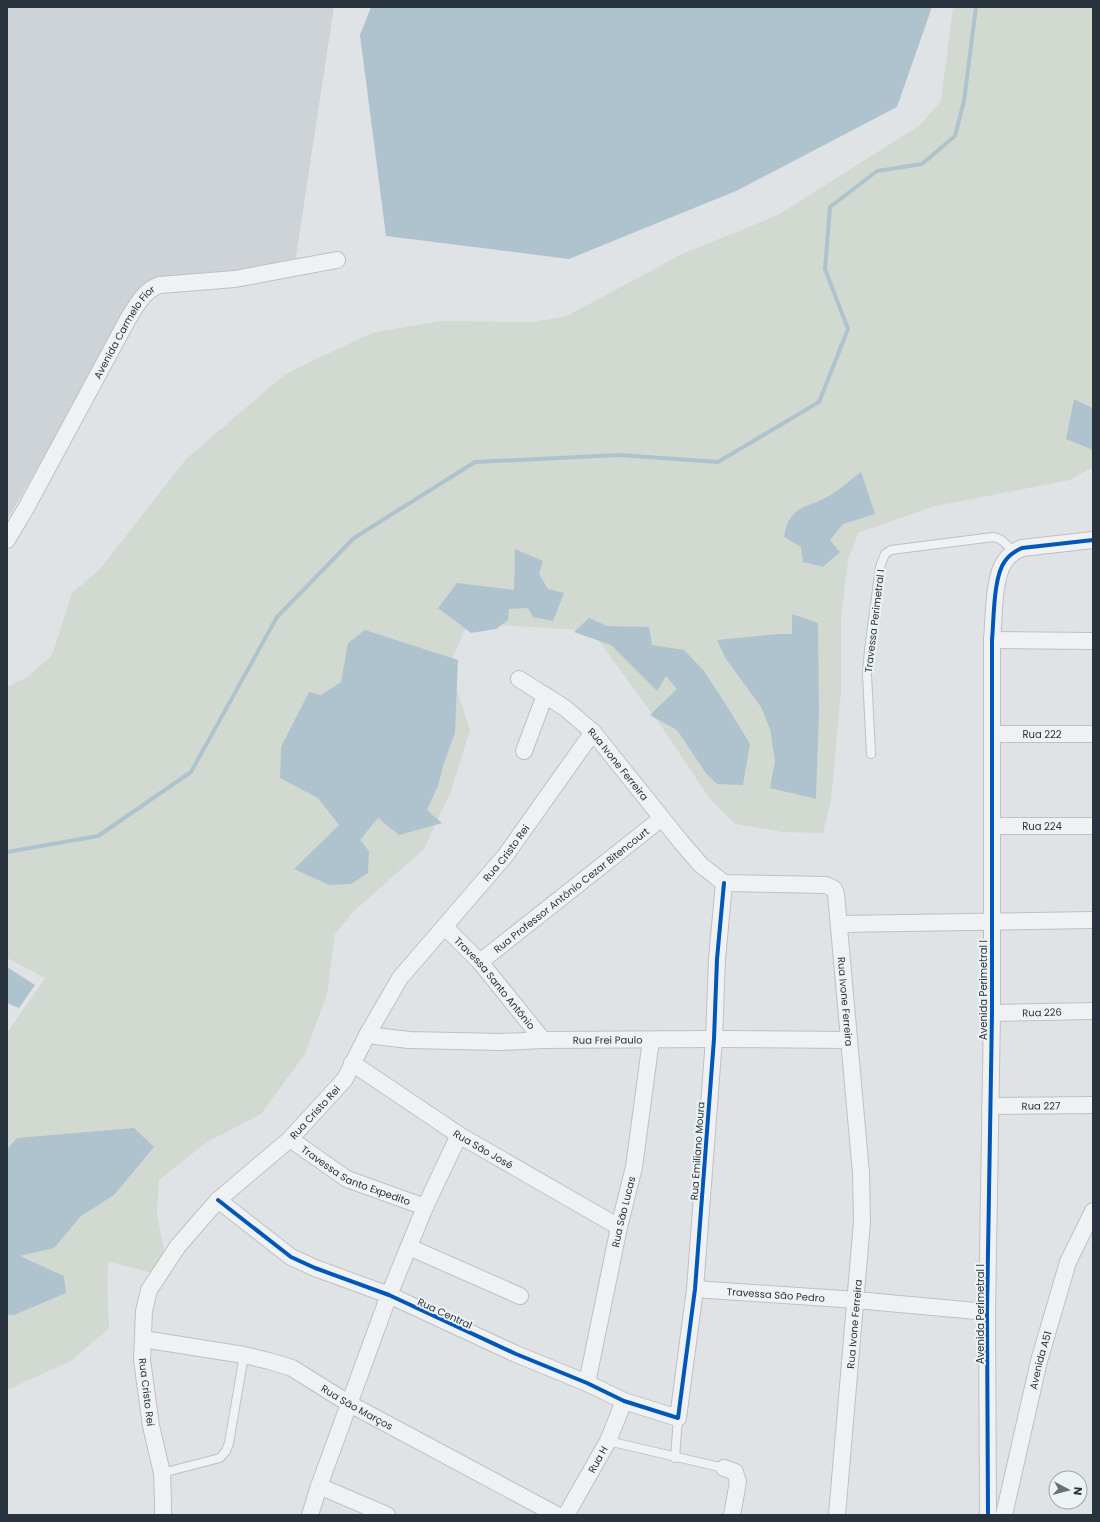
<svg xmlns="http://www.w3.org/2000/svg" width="1100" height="1522" viewBox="0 0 1100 1522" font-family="Poppins,sans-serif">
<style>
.built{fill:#ced3d8}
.green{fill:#d2d9d1}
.water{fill:#afc3cf}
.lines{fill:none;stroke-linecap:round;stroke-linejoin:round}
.stream{stroke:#afc3cf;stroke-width:4}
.service-casing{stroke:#bec1c3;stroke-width:10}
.minor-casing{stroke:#bec1c3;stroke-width:18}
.service{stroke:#f0f1f2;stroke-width:8}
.minor{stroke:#f0f1f2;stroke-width:16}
.cycleway-casing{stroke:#edf2f5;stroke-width:6}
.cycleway{stroke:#0057b8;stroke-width:4}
.labels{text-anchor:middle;stroke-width:4;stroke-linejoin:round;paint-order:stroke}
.street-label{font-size:10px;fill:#28333d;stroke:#edf2f5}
</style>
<rect width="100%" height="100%" fill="#e0e3e5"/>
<polygon class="built" points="7,7 334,7 295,263 139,294 7,520"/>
<polygon class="green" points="953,7 1093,7 1093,467 1070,480 931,507 858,533 848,560 841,619 841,691 831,800 823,833 782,832 735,824 710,799 668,736 592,631 468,623 449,666 470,730 451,791 424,849 352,913 335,934 327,994 305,1054 261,1114 207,1142 159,1180 157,1214 165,1255 150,1272 109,1262 107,1277 109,1328 71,1361 7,1390 7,1033 45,978 7,958 7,687 28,677 52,655 72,593 100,569 186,459 284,375 314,360 372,333 439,321 533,322 567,316 682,254 778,215 920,125 941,101"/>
<g class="water">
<polygon points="371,7 932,7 897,107 736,191 569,259 386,236 360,35"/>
<polygon points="1074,399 1093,408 1093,450 1066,439"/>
<path d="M861,472L875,514L843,524L830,540L840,552L823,567L803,562L801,547L784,537C790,502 808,510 832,494C842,488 851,479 861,472Z"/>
<polygon points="515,549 543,561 539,574 548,589 564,593 553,621 533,617 528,608 509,609 508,620 496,629 471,633 438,608 457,583 514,590"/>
<polygon points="792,614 818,623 819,712 816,799 770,788 775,761 770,729 761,707 726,659 717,640 778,634 792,634"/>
<polygon points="589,618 607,626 649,627 652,645 684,650 704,671 730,711 750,744 743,785 717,784 705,772 677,730 650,715 677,689 666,676 657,691 611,645 574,632"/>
<polygon points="365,630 458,660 455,733 444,763 438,786 427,810 442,823 399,835 378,818 360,840 369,851 368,873 351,884 329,885 294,869 339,825 318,798 280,778 281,747 309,692 321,695 341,682 348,643"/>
<polygon points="7,967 35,985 19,1008 7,1003"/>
<polygon points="134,1128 154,1147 114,1195 81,1216 54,1248 20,1256 64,1276 66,1293 14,1315 7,1315 7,1149 17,1138"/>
</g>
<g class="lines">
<polyline class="stream" points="7,852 98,836 191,772 277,617 354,538 475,462 619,455 718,462 819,402 848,329 825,269 830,207 877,171 922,164 955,136 964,101 976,7"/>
<defs>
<g id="service">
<path d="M871,754L867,674L869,650L880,567L885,554L891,550L993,537C1002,538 1008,546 1013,552"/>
<polyline points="608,1441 724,1468"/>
<polyline points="675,1458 678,1418"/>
<polyline points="162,1473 220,1458 226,1451 229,1443 244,1355"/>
</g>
<g id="minor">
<path id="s1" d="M7,540L26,508L128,319C137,305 144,290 160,285L235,279L337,260"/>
<polyline points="992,640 1093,641"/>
<path id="s2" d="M519,679L565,708L593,732L681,842L701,865L724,883L826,885L834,889L836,894L861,1173L862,1222L837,1515"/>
<path id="s3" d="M992,734H1093"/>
<polyline points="524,751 545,695"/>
<path id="s4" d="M992,826H1093"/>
<polyline points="839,924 1093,920"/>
<path id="s5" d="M445,927L480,962L543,1040"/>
<path id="s6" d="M480,962L662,818"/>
<path id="s7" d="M992,1013L1093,1011"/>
<path id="s8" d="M367,1035L409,1040L501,1042L543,1040L714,1039L848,1040"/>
<path id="s9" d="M352,1063L459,1135L619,1227"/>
<path id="s10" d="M990,1106L1093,1105"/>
<path id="s11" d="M290,1139L347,1179L425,1207"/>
<polyline points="218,1200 291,1257 315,1268 389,1295 516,1354 587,1383 624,1401 678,1418 695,1289 714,1039 717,959 724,883"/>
<polyline points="409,1247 520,1296"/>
<path id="s12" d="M695,1289L856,1300L987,1312"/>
<path id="s13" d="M143,1339L244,1355L269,1361L292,1368L348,1403L557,1515"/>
<path id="s14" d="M587,1383L619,1227L634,1167L651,1040"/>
<polyline points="724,1468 735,1472 738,1482 732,1515"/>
<polyline points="319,1486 387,1515"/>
<path id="s15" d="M163,1515V1501L162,1473L151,1426L142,1360L144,1311L149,1290L178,1246L218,1200L290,1139L345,1079L367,1035L400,978L505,856L593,732"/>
<polyline points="310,1515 319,1486 389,1295 425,1207 459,1135"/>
<path id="s16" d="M566,1515L608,1441L624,1401"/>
<path d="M988,1515L987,1312L992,1013V640C994,620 993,577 1005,561C1009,555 1015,551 1022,548L1093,540"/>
<path id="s17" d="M1004,1515L1039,1361L1068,1262L1093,1211"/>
</g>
</defs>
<use href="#service" class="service-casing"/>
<use href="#minor" class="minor-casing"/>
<use href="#service" class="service"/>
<use href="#minor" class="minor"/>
<defs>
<g id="cycleway">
<polyline points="218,1200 291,1257 315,1268 389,1295 516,1354 587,1383 624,1401 678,1418 695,1289 714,1039 717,959 724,883"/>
<path d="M988,1515L987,1312L992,1013V640C994,620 993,577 1005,561C1009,555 1015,551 1022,548L1093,540"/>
</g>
</defs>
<use href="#cycleway" class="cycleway-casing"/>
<use href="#cycleway" class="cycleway"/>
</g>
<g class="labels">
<g class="street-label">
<text dy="4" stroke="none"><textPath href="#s1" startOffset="239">Avenida Carmelo Fior</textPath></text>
<text transform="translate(874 621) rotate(-83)" y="4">Travessa Perimetral I</text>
<text dy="4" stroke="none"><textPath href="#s3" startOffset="50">Rua 222</textPath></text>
<text dy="4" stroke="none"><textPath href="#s2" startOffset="132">Rua Ivone Ferreira</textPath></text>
<text dy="4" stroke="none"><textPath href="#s4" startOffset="50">Rua 224</textPath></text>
<text dy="4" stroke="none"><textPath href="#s15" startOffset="796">Rua Cristo Rei</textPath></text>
<text dy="4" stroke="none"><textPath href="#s6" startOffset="116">Rua Professor Antônio Cezar Bitencourt</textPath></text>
<text dy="4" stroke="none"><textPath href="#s5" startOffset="75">Travessa Santo Antônio</textPath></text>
<text transform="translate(983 990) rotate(-90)" y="4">Avenida Perimetral I</text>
<text dy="4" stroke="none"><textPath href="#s2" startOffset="516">Rua Ivone Ferreira</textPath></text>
<text dy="4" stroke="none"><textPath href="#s7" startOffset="50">Rua 226</textPath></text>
<text dy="4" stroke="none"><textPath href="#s8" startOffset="241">Rua Frei Paulo</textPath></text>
<text dy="4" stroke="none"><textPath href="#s10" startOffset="51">Rua 227</textPath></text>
<text dy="4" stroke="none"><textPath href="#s15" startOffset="472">Rua Cristo Rei</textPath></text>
<text dy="4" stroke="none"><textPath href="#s9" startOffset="157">Rua São José</textPath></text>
<text transform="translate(697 1151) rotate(-86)" y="4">Rua Emiliano Moura</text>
<text dy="4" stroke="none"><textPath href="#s11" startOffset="76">Travessa Santo Expedito</textPath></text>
<text dy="4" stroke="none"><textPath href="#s14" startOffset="175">Rua São Lucas</textPath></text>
<text dy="4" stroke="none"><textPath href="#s12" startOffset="81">Travessa São Pedro</textPath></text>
<text transform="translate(445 1313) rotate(25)" y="4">Rua Central</text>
<text transform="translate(980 1314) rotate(-90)" y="4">Avenida Perimetral I</text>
<text transform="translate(854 1324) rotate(-85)" y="4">Rua Ivone Ferreira</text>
<text dy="4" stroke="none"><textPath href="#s17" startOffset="159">Avenida A51</textPath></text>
<text transform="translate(147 1392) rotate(83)" y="4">Rua Cristo Rei</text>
<text dy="4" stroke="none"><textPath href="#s13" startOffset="228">Rua São Marços</textPath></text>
<text dy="4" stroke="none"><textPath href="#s16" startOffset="64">Rua H</textPath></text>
</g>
</g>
<rect width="1100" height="1522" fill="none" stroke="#28333d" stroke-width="16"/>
<g transform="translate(1068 1490) rotate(97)"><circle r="19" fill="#edf2f5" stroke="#9ea6ab"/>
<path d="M0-3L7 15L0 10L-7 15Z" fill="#687178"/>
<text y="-6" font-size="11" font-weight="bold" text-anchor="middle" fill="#28333d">N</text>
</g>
</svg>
